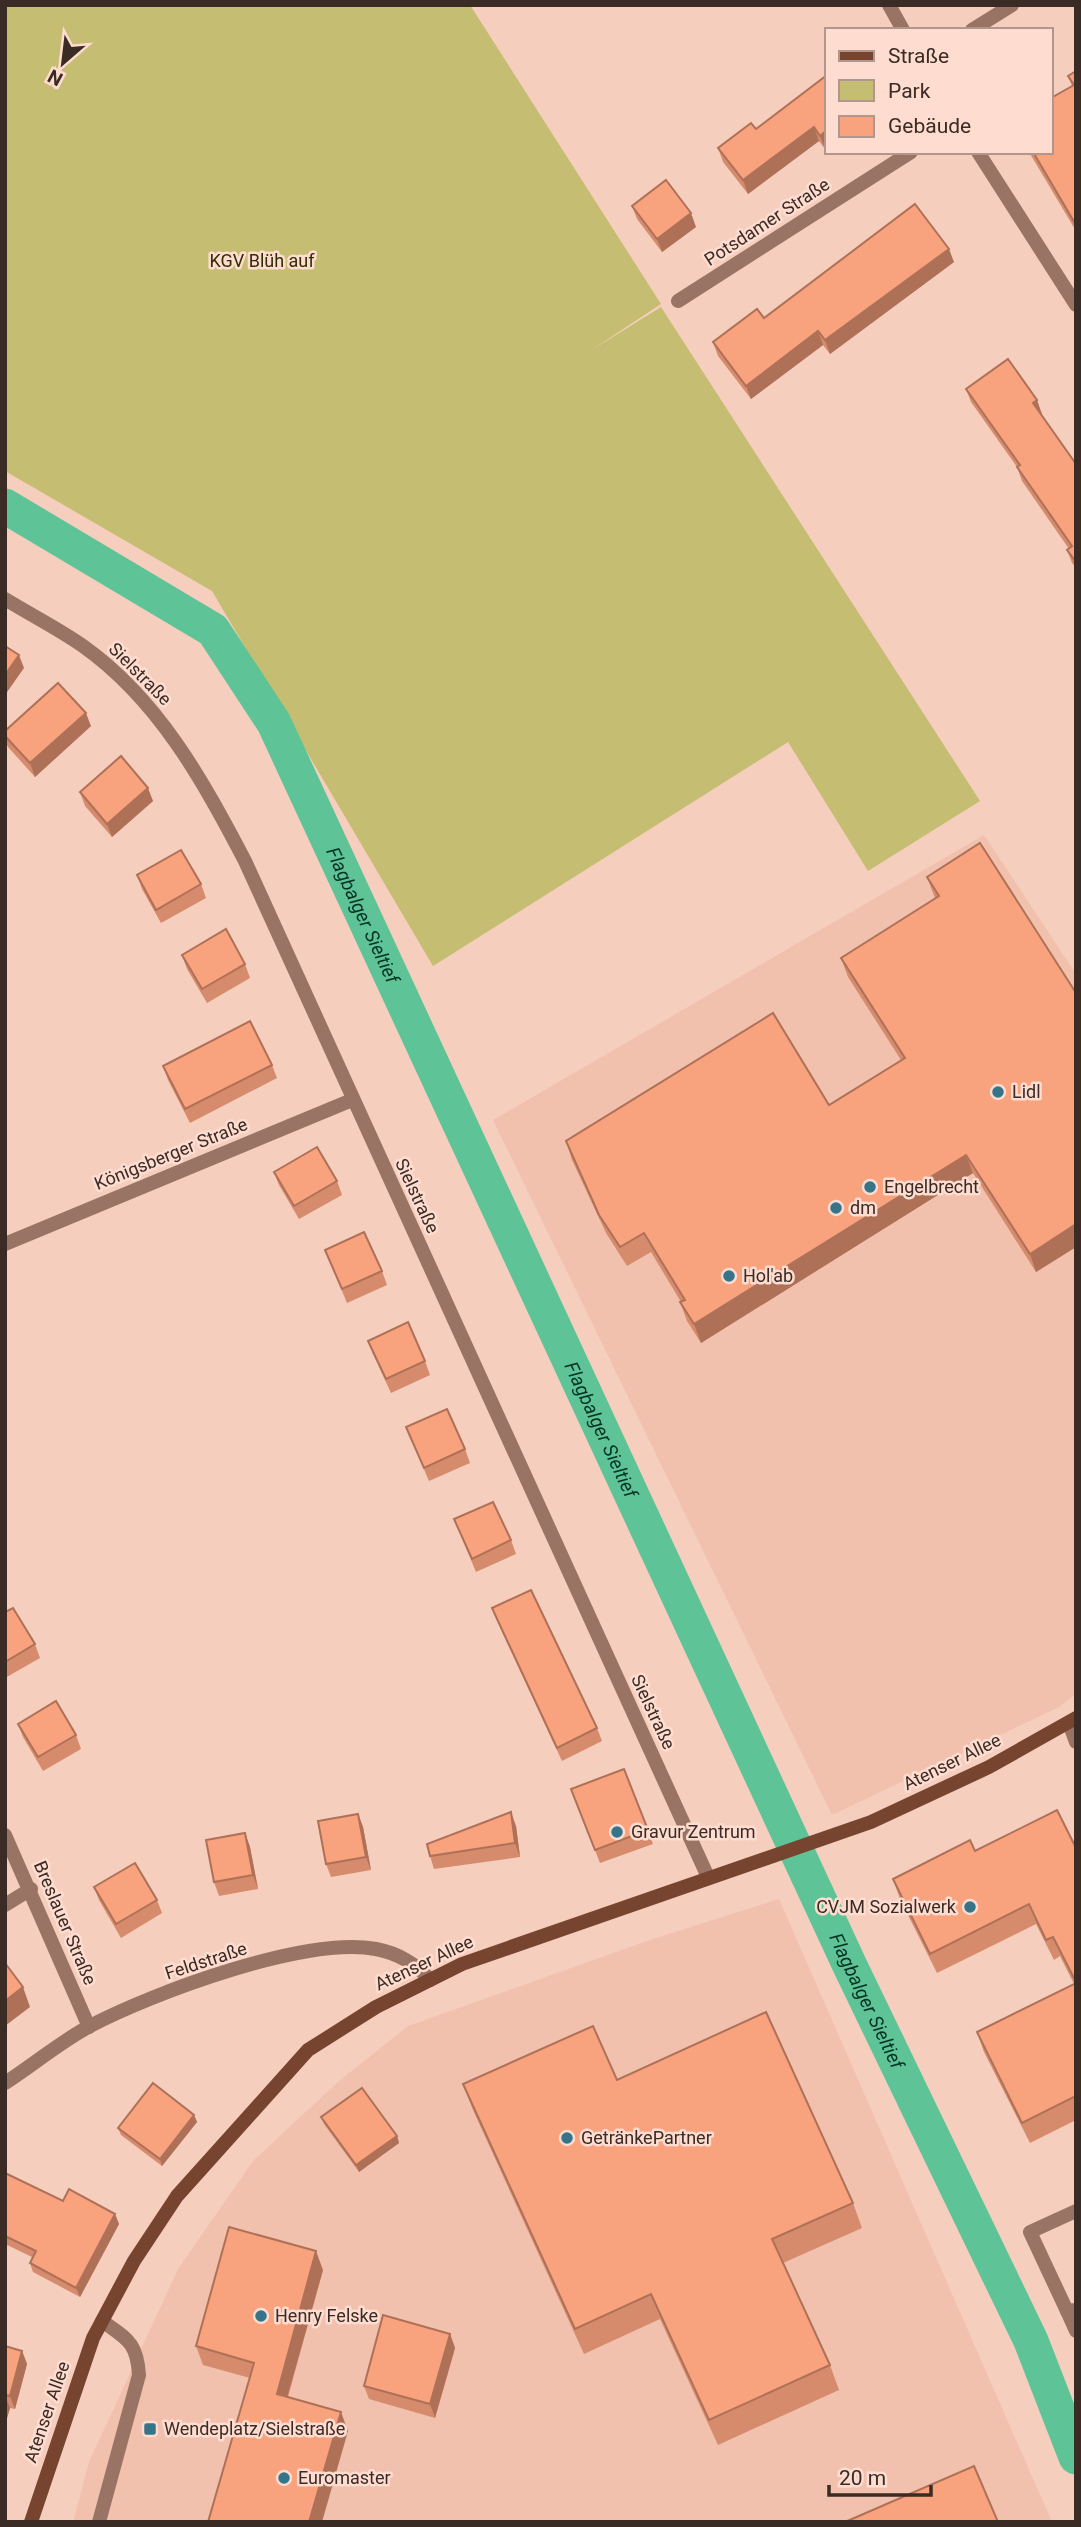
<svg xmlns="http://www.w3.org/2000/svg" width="1081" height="2527" viewBox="0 0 1081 2527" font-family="Roboto,sans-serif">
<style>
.built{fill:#f1c1ae}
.green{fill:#c5bd71}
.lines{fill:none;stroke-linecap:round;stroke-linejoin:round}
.canal{stroke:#5ec397;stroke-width:35}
.lane{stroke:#997465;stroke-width:14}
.street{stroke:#997465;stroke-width:14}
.secondary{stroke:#77442f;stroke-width:14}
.wall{fill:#d68b6c}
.shaded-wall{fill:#ae7158}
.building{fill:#f9a27e;stroke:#ae7158;stroke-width:2}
.poi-dot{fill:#357489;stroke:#feddd0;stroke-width:2.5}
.labels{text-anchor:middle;stroke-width:5;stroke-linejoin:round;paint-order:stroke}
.street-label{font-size:18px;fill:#3a2b25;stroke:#feddd0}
.park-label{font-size:18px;fill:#322e04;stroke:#feddd0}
.poi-label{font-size:18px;fill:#3a2b25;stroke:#feddd0;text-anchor:start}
.water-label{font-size:19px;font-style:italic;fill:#053322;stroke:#feddd0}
</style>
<rect width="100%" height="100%" fill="#f6cebd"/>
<g class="built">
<polygon points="984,835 1076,974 1076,1694 1059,1707 832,1815 493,1120"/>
<polygon points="779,1899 1052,2522 73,2522 89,2462 178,2269 253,2161 339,2081 408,2026 647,1941"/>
</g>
<polygon class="green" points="5,5 470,5 661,304 590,351 661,307 980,801 868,871 788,742 433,966 212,591 5,471"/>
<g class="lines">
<path class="canal" id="s1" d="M5,506L213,630L274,723L850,1966L1031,2341L1076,2457"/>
<g class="lane">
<polyline points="1067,2311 1076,2331"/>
<path d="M99,2522L139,2375C137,2342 127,2339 102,2321"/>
</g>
<g class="street">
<polyline points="889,5 903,30"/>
<polyline points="972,30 1012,5"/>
<polyline points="978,152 1076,305"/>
<polyline points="678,301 911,152"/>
<path d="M5,599C31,615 59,629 83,646C159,700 203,781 245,861L708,1877"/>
<polyline points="5,1244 352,1100"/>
<polyline points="1069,1723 1076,1742"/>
<polyline points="5,1835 89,2027"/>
<polyline points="5,1905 31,1889"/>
<path d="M5,2083C33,2065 60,2042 90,2026C153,1993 305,1936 376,1949C397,1953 417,1964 430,1980"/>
<polyline points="1076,2211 1030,2232 1067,2311 1076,2310"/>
</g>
<polyline class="secondary" points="31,2522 93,2338 134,2261 177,2196 308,2050 376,2007 462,1964 871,1822 989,1767 1076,1718"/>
</g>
<g class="wall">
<polygon points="1076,71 1076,231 1029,152 1051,152 1072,86 1068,76"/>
<polygon points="827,75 825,149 819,141 748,194 723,162 718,148 756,129"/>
<polygon points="632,206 696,227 662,252 637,219"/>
<polygon points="954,262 830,354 823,345 751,399 718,356 713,342 764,318"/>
<polygon points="966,389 1037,400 1041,414 1076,464 1076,568 1072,563 1067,550 1069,549 1022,481 1017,467 971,402"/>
<polygon points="91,726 35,777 8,747 5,740 5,731"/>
<polygon points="80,792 153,801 112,837 85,806"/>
<polygon points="137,875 201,884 206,898 161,923 142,889"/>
<polygon points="927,877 1076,993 1076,1247 1036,1272 973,1173 701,1343 687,1321 680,1302 681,1302 651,1252 627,1266 606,1233 572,1160 566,1141 829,1105 901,1060 848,977 841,958 935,898"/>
<polygon points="182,955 245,964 250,978 207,1003 187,969"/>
<polygon points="272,1065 277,1078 190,1123 168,1080 163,1066"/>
<polygon points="274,1172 337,1181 342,1195 299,1219 279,1185"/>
<polygon points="325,1250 382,1271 387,1285 347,1303"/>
<polygon points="368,1341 425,1361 430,1375 391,1393 373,1354"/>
<polygon points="406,1427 465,1449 470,1463 429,1481"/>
<polygon points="454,1519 511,1540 516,1554 476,1572"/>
<polygon points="492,1608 597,1728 602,1741 562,1761 497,1621"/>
<polygon points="5,1612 35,1644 40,1658 5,1678"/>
<polygon points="18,1724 76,1735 81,1749 43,1771 23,1737"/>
<polygon points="624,1769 653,1844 600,1863 571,1789"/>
<polygon points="358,1814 363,1827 371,1870 331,1877 326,1864"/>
<polygon points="516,1826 520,1857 434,1869 430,1856"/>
<polygon points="245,1833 250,1847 258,1889 219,1896 214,1882"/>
<polygon points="1076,1848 1076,2120 1030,2143 984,2052 977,2032 1074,1984 1060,1956 1054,1960 1036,1924 937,1973 900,1899 893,1879 975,1851"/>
<polygon points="94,1887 157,1900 162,1913 121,1938 99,1900"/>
<polygon points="617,2080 853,2203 862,2228 783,2263 830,2365 839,2390 718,2445 660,2319 584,2354 473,2110 463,2084"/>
<polygon points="194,2115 197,2122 162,2166 121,2135 118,2128"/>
<polygon points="321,2117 397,2136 399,2143 359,2172 324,2124"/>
<polygon points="5,2173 63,2201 115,2214 119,2224 80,2297 33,2272 30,2263 32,2257 5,2244"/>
<polygon points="323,2270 288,2397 348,2431 250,2378 203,2365 196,2346"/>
<polygon points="450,2334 455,2348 435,2418 369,2399 364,2386"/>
<polygon points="5,2346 22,2351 27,2364 15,2409 10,2408 5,2425"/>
</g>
<g class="shaded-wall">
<polygon points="814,127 819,141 748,194 743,180"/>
<polygon points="827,130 827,148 825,149 820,136"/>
<polygon points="691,213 696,227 662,252 657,239"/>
<polygon points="949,249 954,262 830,354 825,340"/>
<polygon points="818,331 823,345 751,399 746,386"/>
<polygon points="1037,400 1042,414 1038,416 1033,403"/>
<polygon points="19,655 24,668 5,695 5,675"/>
<polygon points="86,713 91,726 35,777 30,763"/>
<polygon points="148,788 153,801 112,837 107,824"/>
<polygon points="966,1155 973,1173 701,1343 694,1324"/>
<polygon points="1076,1224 1076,1247 1036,1272 1030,1254"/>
<polygon points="511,1812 516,1826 520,1857 515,1843"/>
<polygon points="358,1814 363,1827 371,1870 366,1857"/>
<polygon points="245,1833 250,1847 258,1889 253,1875"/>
<polygon points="23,1987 30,2007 5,2026 5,2001"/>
<polygon points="194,2115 197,2122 162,2166 160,2159"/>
<polygon points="397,2136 399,2143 359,2172 356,2165"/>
<polygon points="115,2214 119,2224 80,2297 76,2288"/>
<polygon points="316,2251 323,2270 283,2412 277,2394"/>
<polygon points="450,2334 455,2348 435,2418 430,2404"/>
<polygon points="22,2351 27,2364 15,2409 10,2396"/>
<polygon points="5,2396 10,2408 5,2425"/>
<polygon points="341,2412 348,2431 322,2522 309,2522"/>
</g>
<g class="building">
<polygon points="1076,71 1076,225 1033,152 1051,152 1051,98 1074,85 1068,76"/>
<polygon points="827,75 827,130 820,136 814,127 743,180 718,148 751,123 756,129"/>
<polygon points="666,180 691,213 657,239 632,206"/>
<polygon points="915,204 949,249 825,340 818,331 746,386 713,342 757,309 764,318"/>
<polygon points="1008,359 1037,400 1033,403 1076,464 1076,562 1067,550 1072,546 1017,467 1020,465 966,389"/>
<polygon points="5,646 19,655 5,675"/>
<polygon points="58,683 86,713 30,763 5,736 5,731"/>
<polygon points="121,756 148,788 107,824 80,792"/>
<polygon points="980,843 1076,993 1076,1224 1030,1254 966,1155 694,1324 680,1302 685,1300 644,1233 620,1247 599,1215 566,1141 773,1013 829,1105 905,1058 841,958 939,896 927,877"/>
<polygon points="181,850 201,884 156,910 137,875"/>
<polygon points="226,929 245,964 202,989 182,955"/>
<polygon points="250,1021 272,1065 185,1109 163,1066"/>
<polygon points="317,1147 337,1181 294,1206 274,1172"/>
<polygon points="364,1232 382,1271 342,1289 325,1250"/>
<polygon points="408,1322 425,1361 386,1379 368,1341"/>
<polygon points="447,1409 465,1449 424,1468 406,1427"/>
<polygon points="493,1502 511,1540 472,1559 454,1519"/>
<polygon points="531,1590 597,1728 557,1748 492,1608"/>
<polygon points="13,1608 35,1644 5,1662 5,1612"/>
<polygon points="56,1701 76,1735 38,1757 18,1724"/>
<polygon points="624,1769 648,1830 595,1850 571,1789"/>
<polygon points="1057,1810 1076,1848 1076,1982 1053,1937 1046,1940 1029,1904 930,1954 893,1879 970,1840 975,1851"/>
<polygon points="511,1812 515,1843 430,1856 427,1844"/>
<polygon points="358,1814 366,1857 326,1864 318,1821"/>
<polygon points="245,1833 253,1875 214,1882 206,1840"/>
<polygon points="135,1863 157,1900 116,1924 94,1887"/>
<polygon points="5,1963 23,1987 5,2001"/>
<polygon points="1076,1983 1076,2096 1022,2123 977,2032"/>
<polygon points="766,2012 853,2203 772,2239 830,2365 709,2420 651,2294 575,2329 463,2084 593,2026 617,2080"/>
<polygon points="153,2083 194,2115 160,2159 118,2128"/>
<polygon points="362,2088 397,2136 356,2165 321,2117"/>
<polygon points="5,2173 63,2201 69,2189 115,2214 76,2288 30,2263 36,2251 5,2236"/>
<polygon points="229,2227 316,2251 277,2394 341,2412 309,2522 208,2522 254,2363 196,2346"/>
<polygon points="383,2315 450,2334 430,2404 364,2386"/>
<polygon points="5,2346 22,2351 10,2396 5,2395"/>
<polygon points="974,2466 998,2522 845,2522"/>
</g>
<g class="poi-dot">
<circle cx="998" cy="1092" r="7"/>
<circle cx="870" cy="1187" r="7"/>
<circle cx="836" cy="1208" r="7"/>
<circle cx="729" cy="1276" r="7"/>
<circle cx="617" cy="1832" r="7"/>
<circle cx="970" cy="1907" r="7"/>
<circle cx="567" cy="2138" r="7"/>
<circle cx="261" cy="2316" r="7"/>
<rect x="143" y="2422" width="14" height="14" rx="3.5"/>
<circle cx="284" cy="2478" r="7"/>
</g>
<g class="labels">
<g class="street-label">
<text transform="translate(767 222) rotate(-33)" y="6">Potsdamer Straße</text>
<text transform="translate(140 674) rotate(45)" y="6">Sielstraße</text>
<text transform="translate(171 1154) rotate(-22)" y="6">Königsberger Straße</text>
<text transform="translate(417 1196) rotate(65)" y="6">Sielstraße</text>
<text transform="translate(653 1712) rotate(65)" y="6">Sielstraße</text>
<text transform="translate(952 1762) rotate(-26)" y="6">Atenser Allee</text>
<text transform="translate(65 1923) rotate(67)" y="6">Breslauer Straße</text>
<text transform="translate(206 1961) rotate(-18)" y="6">Feldstraße</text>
<text transform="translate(424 1963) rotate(-25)" y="6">Atenser Allee</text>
<text transform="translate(47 2412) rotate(-71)" y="6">Atenser Allee</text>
</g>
<g class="park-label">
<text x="262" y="267">KGV Blüh auf</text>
</g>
<g class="poi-label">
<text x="1012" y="1098">Lidl</text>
<text x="884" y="1193">Engelbrecht</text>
<text x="850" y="1214">dm</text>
<text x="743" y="1282">Hol'ab</text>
<text x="631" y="1838">Gravur Zentrum</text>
<text x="956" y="1913" text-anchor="end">CVJM Sozialwerk</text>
<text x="581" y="2144">GetränkePartner</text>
<text x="275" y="2322">Henry Felske</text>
<text x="164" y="2435">Wendeplatz/Sielstraße</text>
<text x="298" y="2484">Euromaster</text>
</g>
<g class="water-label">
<text dy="7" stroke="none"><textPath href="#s1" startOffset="565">Flagbalger Sieltief</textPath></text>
<text dy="7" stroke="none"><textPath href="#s1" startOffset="1132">Flagbalger Sieltief</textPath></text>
<text dy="7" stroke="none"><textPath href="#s1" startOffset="1762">Flagbalger Sieltief</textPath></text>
</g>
</g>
<rect width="1081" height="2527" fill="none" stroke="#3a2b25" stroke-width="14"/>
<rect x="825" y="28" width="228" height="126" fill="#feddd0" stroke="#b0968c" stroke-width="2"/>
<rect x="839" y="51" width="35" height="10" fill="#77442f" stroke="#b0968c" stroke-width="2"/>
<text x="888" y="63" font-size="21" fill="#3a2b25">Straße</text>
<rect x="839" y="80" width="35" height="21" fill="#c5bd71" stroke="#b0968c" stroke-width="2"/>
<text x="888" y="98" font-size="21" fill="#3a2b25">Park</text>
<rect x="839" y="116" width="35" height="21" fill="#f9a27e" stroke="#b0968c" stroke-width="2"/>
<text x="888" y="133" font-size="21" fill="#3a2b25">Gebäude</text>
<g transform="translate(63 63) rotate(208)" stroke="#feddd0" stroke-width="5" paint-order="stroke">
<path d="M0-5L12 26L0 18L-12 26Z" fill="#3a2b25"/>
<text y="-10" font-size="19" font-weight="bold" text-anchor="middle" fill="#3a2b25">N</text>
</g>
<path d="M829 2485v10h102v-10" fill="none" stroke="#3a2b25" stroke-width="3.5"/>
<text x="839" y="2485" font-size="21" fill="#3a2b25" stroke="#feddd0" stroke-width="5" paint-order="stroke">20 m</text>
</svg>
